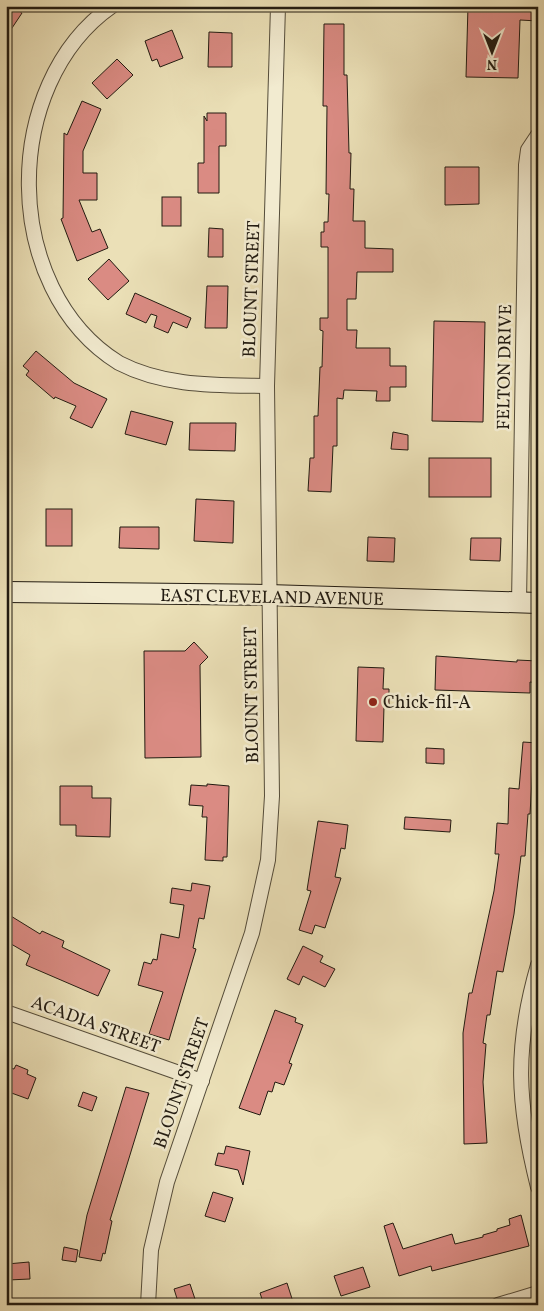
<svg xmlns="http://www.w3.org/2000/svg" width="544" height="1311" viewBox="0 0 544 1311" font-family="Vollkorn,serif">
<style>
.building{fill:#da8b83;stroke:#221b11}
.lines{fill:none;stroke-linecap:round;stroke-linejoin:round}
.minor-casing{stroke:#544c3a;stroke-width:16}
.secondary-casing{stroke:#221b11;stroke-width:22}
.minor{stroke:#f2ebd0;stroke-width:14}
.secondary{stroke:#f2ebd0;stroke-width:20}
.poi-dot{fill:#8f2418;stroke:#f2ebd0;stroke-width:2}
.labels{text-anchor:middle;stroke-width:5;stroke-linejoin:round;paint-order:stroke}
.street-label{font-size:18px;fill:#221b11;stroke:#f2ebd0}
.poi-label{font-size:18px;fill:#221b11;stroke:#f2ebd0;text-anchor:start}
</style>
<rect width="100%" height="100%" fill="#ebe0b7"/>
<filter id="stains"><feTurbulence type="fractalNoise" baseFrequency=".004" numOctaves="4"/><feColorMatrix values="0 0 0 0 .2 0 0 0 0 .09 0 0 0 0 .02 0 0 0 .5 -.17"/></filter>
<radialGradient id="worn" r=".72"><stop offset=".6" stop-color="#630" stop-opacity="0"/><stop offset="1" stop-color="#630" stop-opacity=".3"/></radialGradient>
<g class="building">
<polygon points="6,6 11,6 22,13 6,37"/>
<polygon points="468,6 538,6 538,21 520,20 518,78 466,77"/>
<polygon points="324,24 344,24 344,75 347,75 349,153 351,153 350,189 354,189 353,221 365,221 365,248 393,249 393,272 357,272 356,299 347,299 347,330 357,330 356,348 390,348 390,366 406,366 406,387 390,387 390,401 376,401 377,391 344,390 343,399 337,398 337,446 333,446 331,492 308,491 310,458 314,458 314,416 318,416 320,367 322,367 323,331 320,330 320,318 328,318 328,247 321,247 321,232 324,232 324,222 328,222 329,194 326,194 327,106 323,106"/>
<polygon points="172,30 183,58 160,67 157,59 152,61 145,41"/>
<polygon points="209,32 232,33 232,67 208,67"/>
<polygon points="117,59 133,75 107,99 92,83"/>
<polygon points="82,101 101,109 83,151 83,173 97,173 97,200 79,200 92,232 100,229 108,248 77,261 61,219 63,218 64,133 67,135"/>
<polygon points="207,113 226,113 226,146 219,146 219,193 198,193 198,163 204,163 204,116 207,121"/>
<polygon points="445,167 479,167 479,204 445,205"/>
<rect x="162" y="197" width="19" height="29"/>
<polygon points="209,228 223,229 223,257 208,257"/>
<polygon points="109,259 129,281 108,300 88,279"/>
<polygon points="207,286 228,286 227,328 205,328"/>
<polygon points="135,293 191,318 187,328 173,322 168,333 154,327 157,316 151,314 146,323 126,314"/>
<polygon points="434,321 485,322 483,422 432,421"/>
<polygon points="36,351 74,383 107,399 92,428 70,418 76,406 55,397 54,399 26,375 29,371 23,366"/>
<polygon points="131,411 173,422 166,445 125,434"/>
<polygon points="190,423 236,423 235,451 189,450"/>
<polygon points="393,432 408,435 408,450 391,449"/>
<rect x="429" y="458" width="62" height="39"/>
<polygon points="196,499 234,501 233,543 194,541"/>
<rect x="46" y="509" width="26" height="37"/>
<polygon points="120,527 159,527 159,549 119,548"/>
<polygon points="368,537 395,538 394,562 367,561"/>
<polygon points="471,538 501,538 500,561 470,560"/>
<polygon points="194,642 208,657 200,665 201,757 145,758 144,651 185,651"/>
<polygon points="436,656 517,662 517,660 538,661 538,683 530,682 530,693 435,690"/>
<polygon points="358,667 384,668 383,689 389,689 389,706 384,706 383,742 356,741"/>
<polygon points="523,742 538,743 538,764 533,763 530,814 528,814 525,856 521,856 514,914 503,972 497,971 490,1015 487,1015 483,1043 486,1044 483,1082 487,1143 464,1144 463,1033 469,993 472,993 494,891 499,854 495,854 497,823 508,824 509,788 519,789"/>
<polygon points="426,748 444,749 444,764 426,763"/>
<polygon points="207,784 229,786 227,857 223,857 223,861 205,860 207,817 202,817 203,806 189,805 191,785 207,786"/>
<polygon points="60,786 92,786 92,798 111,798 110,837 76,836 76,825 60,825"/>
<polygon points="405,817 451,820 450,832 404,829"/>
<polygon points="318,821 348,825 345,849 341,848 335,877 341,878 325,928 315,925 312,934 299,930 311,891 307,890"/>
<polygon points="192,883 210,886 204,919 199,918 193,948 196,949 169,1040 149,1034 163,992 138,985 144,962 151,964 153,959 157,960 161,934 179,938 184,905 170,903 172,888 191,891"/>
<polygon points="6,913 40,934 42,931 64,941 62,947 110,970 98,996 26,965 30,955 6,941"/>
<polygon points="303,946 323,956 320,962 335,969 325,987 303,976 299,985 287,979"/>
<polygon points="275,1010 296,1018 295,1022 303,1025 289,1063 292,1064 284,1085 275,1082 272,1092 268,1091 260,1115 239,1108"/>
<polygon points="16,1065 28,1070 27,1074 36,1078 28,1099 6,1091 6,1067 14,1069"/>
<polygon points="126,1087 149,1093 110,1220 112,1221 105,1254 103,1253 101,1261 79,1257 87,1215"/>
<polygon points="83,1092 97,1097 92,1111 78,1106"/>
<polygon points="226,1146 250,1151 243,1185 238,1170 215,1165 218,1153 224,1154"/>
<polygon points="213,1192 233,1198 225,1222 205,1216"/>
<polygon points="521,1215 529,1246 432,1271 431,1266 399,1276 384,1226 393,1223 403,1249 452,1234 455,1244 483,1237 483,1235 497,1231 497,1229 510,1225 509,1219"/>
<polygon points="64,1247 78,1250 76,1262 62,1260"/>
<polygon points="29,1262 30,1279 8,1280 7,1264"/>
<polygon points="363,1267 370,1287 341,1296 334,1276"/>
<polygon points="287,1283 294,1305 264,1305 260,1293"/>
<polygon points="190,1284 197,1305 179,1305 174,1289"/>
</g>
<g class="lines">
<defs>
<g id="minor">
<path d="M112,6C0,84 0,289 119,363C165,387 217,385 267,386"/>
<polyline points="519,603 526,165 528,150 538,135"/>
<path d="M538,965C514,1048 517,1104 538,1187"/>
<polyline points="6,1012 202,1081"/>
<polyline points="148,1305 151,1250 167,1182 252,933 268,860 272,796 267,386 278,6"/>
<polyline points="498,1305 538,1293"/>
</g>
<polyline id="secondary" points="6,592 268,595 538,603"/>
</defs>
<use href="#minor" class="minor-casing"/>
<use href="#secondary" class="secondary-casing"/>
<use href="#minor" class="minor"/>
<use href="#secondary" class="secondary"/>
</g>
<circle class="poi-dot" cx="373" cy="702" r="5"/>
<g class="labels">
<g class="street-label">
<text transform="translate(251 289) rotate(-88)" y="6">BLOUNT STREET</text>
<text transform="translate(504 367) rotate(-89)" y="6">FELTON DRIVE</text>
<text transform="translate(272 597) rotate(1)" y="6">EAST CLEVELAND AVENUE</text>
<text transform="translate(251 695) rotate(-91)" y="6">BLOUNT STREET</text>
<text transform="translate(96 1024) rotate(20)" y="6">ACADIA STREET</text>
<text transform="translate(181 1083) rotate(-71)" y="6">BLOUNT STREET</text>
</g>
<g class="poi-label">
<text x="383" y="708">Chick-fil-A</text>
</g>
</g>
<rect width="544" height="1311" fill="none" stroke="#ebe0b7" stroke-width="25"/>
<rect x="8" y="8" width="529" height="1296" fill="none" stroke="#221b11" stroke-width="2.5"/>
<rect x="12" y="12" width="519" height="1286" fill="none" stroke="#221b11"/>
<g transform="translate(492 52) rotate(180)" stroke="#f2ebd0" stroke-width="4" paint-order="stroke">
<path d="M0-4L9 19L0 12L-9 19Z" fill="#221b11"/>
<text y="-8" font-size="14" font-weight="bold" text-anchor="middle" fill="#221b11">N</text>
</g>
<rect width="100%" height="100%" filter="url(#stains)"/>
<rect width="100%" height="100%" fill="url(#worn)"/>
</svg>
